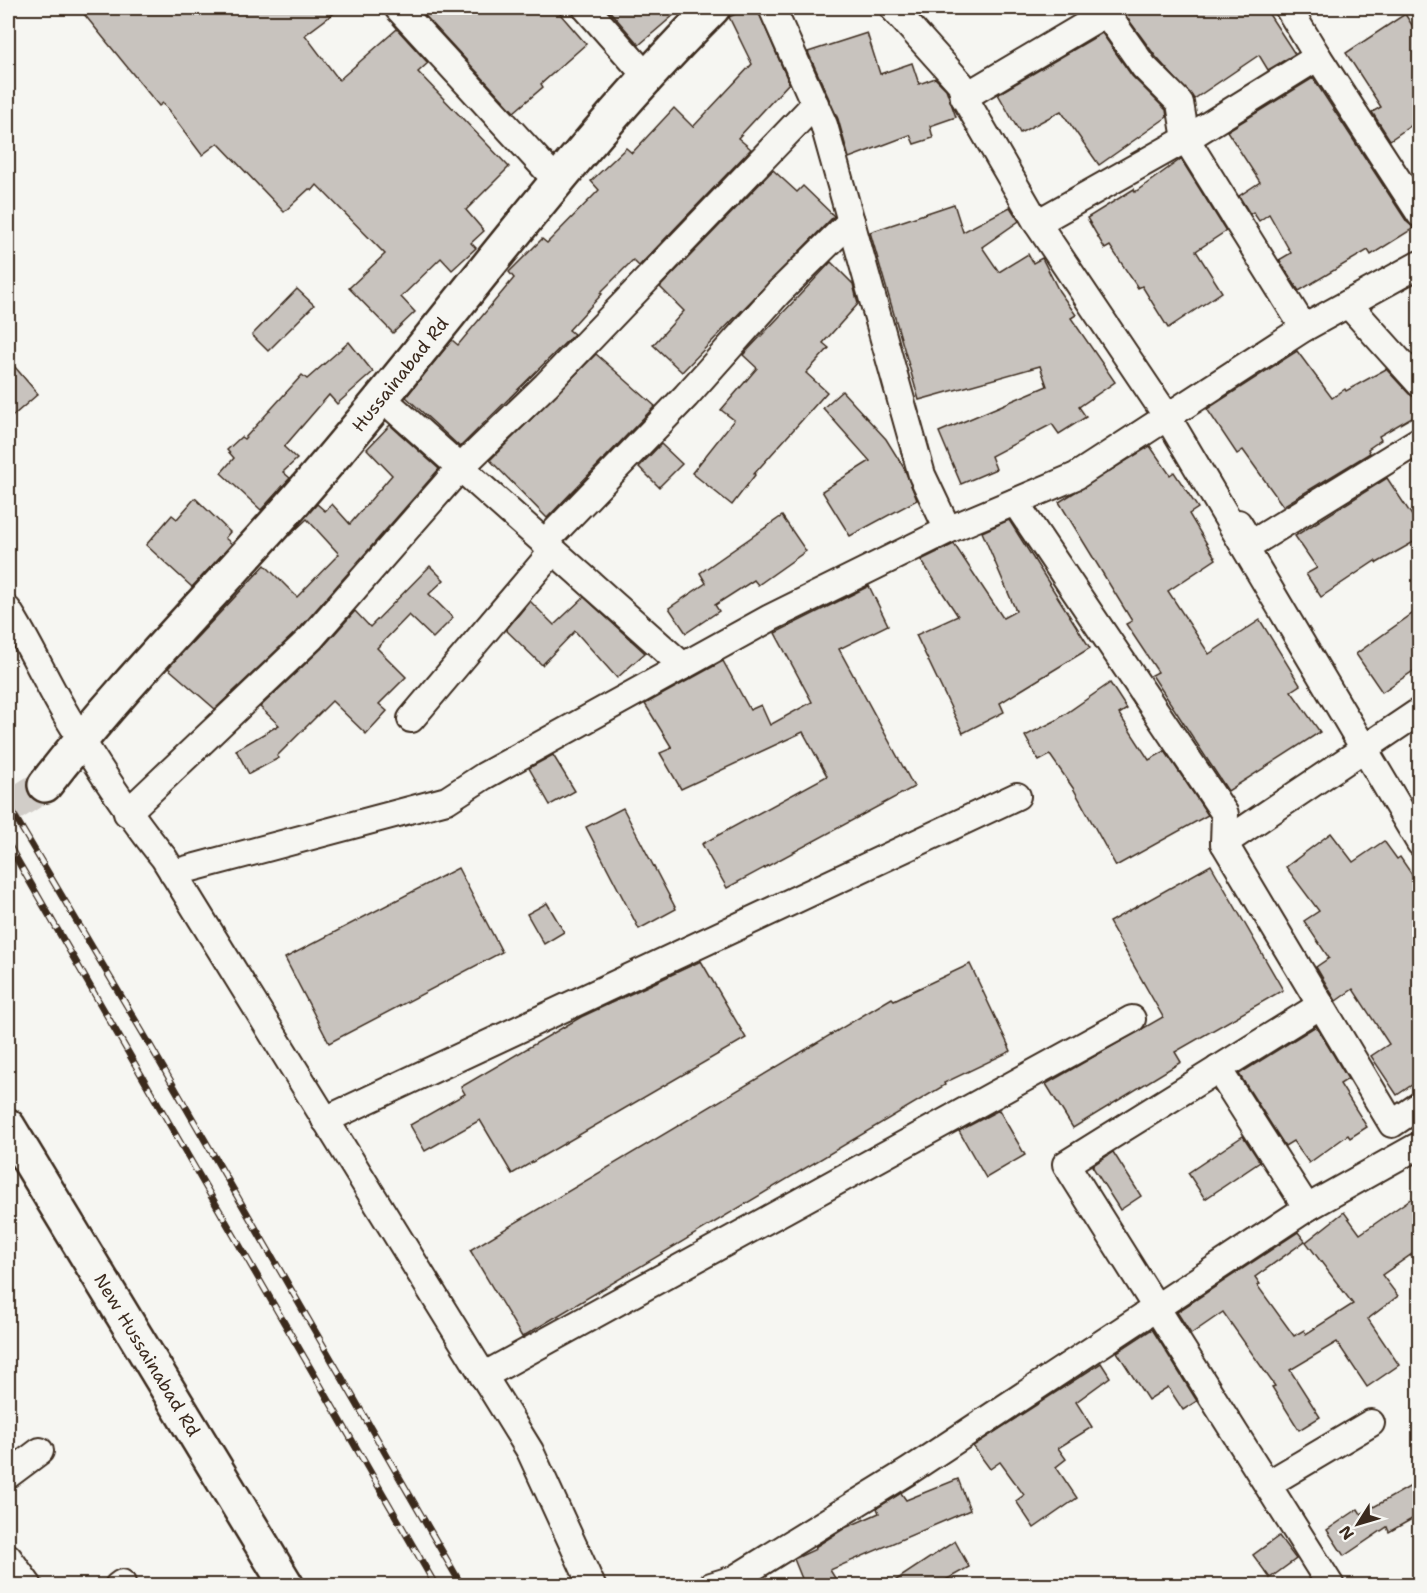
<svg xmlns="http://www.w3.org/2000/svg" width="1427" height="1593" viewBox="0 0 1427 1593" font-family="'Shantell Sans',sans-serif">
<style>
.building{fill:#c8c3be;stroke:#3b2a1e;stroke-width:1.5}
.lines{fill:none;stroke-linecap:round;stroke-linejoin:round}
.secondary-tunnel{stroke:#d1cdc8;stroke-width:33;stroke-dasharray:33 16;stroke-linecap:butt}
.street-casing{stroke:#3b2a1e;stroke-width:30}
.secondary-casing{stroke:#3b2a1e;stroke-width:38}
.street{stroke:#f6f6f2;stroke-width:26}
.secondary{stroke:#f6f6f2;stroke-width:33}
.rail-casing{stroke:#3b2a1e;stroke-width:7}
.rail{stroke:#f6f6f2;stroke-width:4.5;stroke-dasharray:14;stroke-linecap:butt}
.labels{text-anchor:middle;stroke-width:6;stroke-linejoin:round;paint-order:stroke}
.street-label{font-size:18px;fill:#3b2a1e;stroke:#f6f6f2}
</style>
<rect width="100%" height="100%" fill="#f6f6f2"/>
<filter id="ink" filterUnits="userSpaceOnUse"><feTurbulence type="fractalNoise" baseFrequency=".0167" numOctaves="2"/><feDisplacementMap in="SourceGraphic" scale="12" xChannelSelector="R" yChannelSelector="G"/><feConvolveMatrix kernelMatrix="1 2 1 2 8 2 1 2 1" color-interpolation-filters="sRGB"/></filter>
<g filter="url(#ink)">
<g class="building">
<polygon points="79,8 341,8 305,35 339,80 397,29 428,63 418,72 509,167 466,210 484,231 471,243 476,248 452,270 441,258 401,297 415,312 393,333 349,288 385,254 317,185 312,191 309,189 284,212 218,143 202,155 163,103 159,106"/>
<polygon points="421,8 555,8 586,44 541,84 543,87 514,112 419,9"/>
<polygon points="607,8 682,8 639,45"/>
<polygon points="748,8 757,8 789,83 738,138 751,149 639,266 633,260 600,293 602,294 569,330 574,334 460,447 406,397 452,340 458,345 514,278 509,272 542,239 547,243 599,190 591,181 626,148 632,153 674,108 693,127 752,64 729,17"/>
<polygon points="1120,8 1265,8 1295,54 1268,70 1259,55 1194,99 1156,57"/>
<polygon points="1405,14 1419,36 1419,120 1390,140 1372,112 1381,107 1346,53"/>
<polygon points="867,33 880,74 912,63 919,84 935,78 946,89 956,117 930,126 933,138 914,144 910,135 849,158 838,119 808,52"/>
<polygon points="1102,33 1132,76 1166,110 1167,117 1099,165 1061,111 1020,133 998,94"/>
<polygon points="1313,78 1407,222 1414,228 1371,255 1368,250 1299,291 1279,260 1291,253 1269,214 1259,221 1253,212 1250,214 1239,196 1260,182 1227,131"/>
<polygon points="1181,159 1226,231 1196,251 1222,292 1168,328 1142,286 1138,288 1110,246 1105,249 1087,218 1134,189 1135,192"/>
<polygon points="773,170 797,192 803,186 834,216 682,372 653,345 684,311 660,287"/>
<polygon points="954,204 963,232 1010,207 1019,221 982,247 999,272 1028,254 1033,263 1042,258 1059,291 1076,315 1071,318 1115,382 1079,407 1086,417 1059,434 1052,424 991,456 996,469 961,484 939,432 1047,386 1040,366 919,400 870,232"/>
<polygon points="831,262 853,284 858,304 823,343 829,348 806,373 827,392 754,474 755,475 732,505 692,473 734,420 721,410 757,368 743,355"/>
<polygon points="297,289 314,305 268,351 252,335"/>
<polygon points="349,342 373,372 337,404 329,395 284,447 297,459 283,472 290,478 261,510 221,473 234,458 227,450 241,437 244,439 302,375 307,379"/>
<polygon points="1297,351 1332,398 1345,389 1346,391 1386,369 1409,394 1419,399 1419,413 1379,436 1381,440 1368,449 1370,453 1283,506 1243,450 1237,454 1207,409"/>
<polygon points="596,354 655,406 547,518 490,460"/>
<polygon points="8,359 38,394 8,420"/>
<polygon points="842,391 886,439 904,468 917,500 850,536 822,491 870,461 823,408"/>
<polygon points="390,425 439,469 301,627 215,709 168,668 265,565 297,597 339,554 307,519 289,536 317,504 325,511 332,504 350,524 392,475 367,449"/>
<polygon points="661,444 682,464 659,487 639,467"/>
<polygon points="1150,446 1170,475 1174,472 1198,508 1189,514 1216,559 1168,591 1209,654 1260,620 1300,685 1291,691 1320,732 1228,791 1152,675 1158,672 1126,624 1132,621 1059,502"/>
<polygon points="1387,478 1419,526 1419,539 1377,563 1375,561 1321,597 1306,574 1317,568 1295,536"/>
<polygon points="195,498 230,532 225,538 232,544 192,587 146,545 172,515 177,519"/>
<polygon points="782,516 806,551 758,585 754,580 715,605 719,611 686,633 669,608 706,583 700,573"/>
<polygon points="1009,520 1090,648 1000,703 1004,712 963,733 916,635 958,616 921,560 954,544 1003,618 1016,611 982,532"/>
<polygon points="430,566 444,580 429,594 453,618 433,638 409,615 377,648 406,677 379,704 387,711 366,734 332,701 277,756 279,758 249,774 236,750 279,725 260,707 322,648 355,611 370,627"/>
<polygon points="869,586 888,625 839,649 914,787 727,888 702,844 827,776 803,732 681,789 660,753 672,748 645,704 723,661 750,710 761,705 770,725 812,702 775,633"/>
<polygon points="584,597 645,653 617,678 575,631 542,665 506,630 530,601 554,625"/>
<polygon points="1419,609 1419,667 1382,692 1356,654"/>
<polygon points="1110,683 1127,709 1119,714 1149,760 1165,751 1208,815 1116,866 1073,788 1050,755 1039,761 1025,736 1055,721"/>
<polygon points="553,755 575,791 550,805 529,768"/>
<polygon points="623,808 676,909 639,929 586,827"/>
<polygon points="1331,833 1353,862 1384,841 1397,859 1400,857 1419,885 1419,1080 1397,1095 1371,1056 1389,1044 1353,989 1336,1001 1316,967 1329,958 1304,921 1319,911 1286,867"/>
<polygon points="1211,865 1283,990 1175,1052 1181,1062 1073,1128 1046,1084 1163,1017 1109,922"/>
<polygon points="458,868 502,952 329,1043 285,958"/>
<polygon points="547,903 564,932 544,944 527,914"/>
<polygon points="701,961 746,1038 512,1174 480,1120 425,1151 410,1125 465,1094 461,1087 581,1017"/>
<polygon points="970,964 1011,1051 944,1083 945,1085 522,1337 470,1250 892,998 894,1000"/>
<polygon points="1316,1026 1348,1079 1340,1084 1367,1127 1350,1138 1348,1135 1309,1163 1293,1141 1285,1146 1239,1074"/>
<polygon points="999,1110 1025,1155 986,1178 959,1131"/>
<polygon points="1243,1136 1260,1162 1205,1199 1188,1173"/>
<polygon points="1113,1152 1141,1196 1120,1210 1092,1166"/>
<polygon points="1412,1198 1419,1210 1419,1249 1382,1275 1398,1296 1368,1319 1399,1365 1367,1387 1337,1342 1290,1370 1320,1417 1299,1430 1272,1387 1275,1386 1223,1312 1191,1334 1177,1312 1298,1232 1305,1241 1255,1277 1260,1284 1257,1285 1294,1336 1304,1330 1306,1334 1353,1304 1306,1242 1344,1212 1360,1234"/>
<polygon points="1152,1329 1197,1401 1183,1410 1168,1387 1148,1400 1117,1352"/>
<polygon points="1101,1363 1110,1377 1076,1402 1092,1427 1058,1448 1066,1459 1056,1467 1077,1498 1034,1528 1016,1501 1024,1495 1000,1462 990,1469 973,1446"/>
<polygon points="958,1479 970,1510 830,1570 840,1586 805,1586 794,1559 816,1549 815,1547 845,1528 879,1513 877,1508 901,1493 906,1500"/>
<polygon points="1411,1486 1419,1502 1419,1515 1389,1532 1387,1527 1344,1556 1327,1530 1358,1509 1361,1514"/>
<polygon points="1279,1536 1296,1559 1270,1578 1253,1555"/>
<polygon points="955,1541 969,1567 935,1586 887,1586"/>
</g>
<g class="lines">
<polyline class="secondary-tunnel" points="8,808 45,785"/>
<defs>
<g id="street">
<polyline points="398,8 557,181"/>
<polyline points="586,8 648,78"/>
<polyline points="772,8 824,125 922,475 948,530"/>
<polyline points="893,8 961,84 964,97 1037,223 1168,418 1420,843"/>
<polyline points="1288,8 1318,57"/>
<polyline points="964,97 1106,13 1144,67 1180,103 1186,139 1304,328"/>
<polyline points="1037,223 1186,139 1318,57 1420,214"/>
<polyline points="1348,304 1420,384"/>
<polyline points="381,397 683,666"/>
<polyline points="1015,502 1225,814 1224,843 1392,1124 1420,1105"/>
<polyline points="1238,523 1251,544 1420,440"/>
<polyline points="544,543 686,396 778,293 851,221"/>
<path d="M8,610C30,644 46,682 68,718C97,766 128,814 164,858L530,1451L592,1586"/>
<polyline points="411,719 553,551"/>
<polyline points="127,813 312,637 459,469 546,385 815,104"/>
<polyline points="1224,843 1420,711"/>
<polyline points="173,873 447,800 484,776 770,618 948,530 1076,476 1304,328 1420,264"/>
<polyline points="1321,1005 1066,1164 1331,1586"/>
<polyline points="325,1120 1017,796"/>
<polyline points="1307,1208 1416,1147"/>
<polyline points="483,1376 1132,1019"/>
<polyline points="8,1475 40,1451"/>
<polyline points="1268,1484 1371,1423"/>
<polyline points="8,1557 29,1586"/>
<polyline points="118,1586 122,1583"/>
<polyline points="711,1586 734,1579 909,1471 1307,1208 1218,1069"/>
</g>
<g id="secondary">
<path id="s1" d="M45,785C126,680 221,587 307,487C444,329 565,156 713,8"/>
<path id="s2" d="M8,1126L287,1586"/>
</g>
</defs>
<use href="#street" class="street-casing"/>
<use href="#secondary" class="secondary-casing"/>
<use href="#street" class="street"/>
<use href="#secondary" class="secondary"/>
<defs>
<g id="rail">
<polyline points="8,805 150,1045 462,1586"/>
<polyline points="8,844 436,1586"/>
</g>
</defs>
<use href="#rail" class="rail-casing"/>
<use href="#rail" class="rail"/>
</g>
</g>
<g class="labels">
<g class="street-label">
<text dy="6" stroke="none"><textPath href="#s1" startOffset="543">Hussainabad Rd</textPath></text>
<text dy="6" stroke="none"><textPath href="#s2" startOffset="268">New Hussainabad Rd</textPath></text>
</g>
</g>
<rect width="1427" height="1593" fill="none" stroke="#f6f6f2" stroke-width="30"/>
<rect x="15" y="15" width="1397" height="1563" fill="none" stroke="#3b2a1e" stroke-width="2" filter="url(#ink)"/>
<g transform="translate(1358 1524) rotate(233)" stroke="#f6f6f2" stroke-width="4.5" paint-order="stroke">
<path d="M0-4.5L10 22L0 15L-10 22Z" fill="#3b2a1e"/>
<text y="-9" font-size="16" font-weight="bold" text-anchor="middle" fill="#3b2a1e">N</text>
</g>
</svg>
